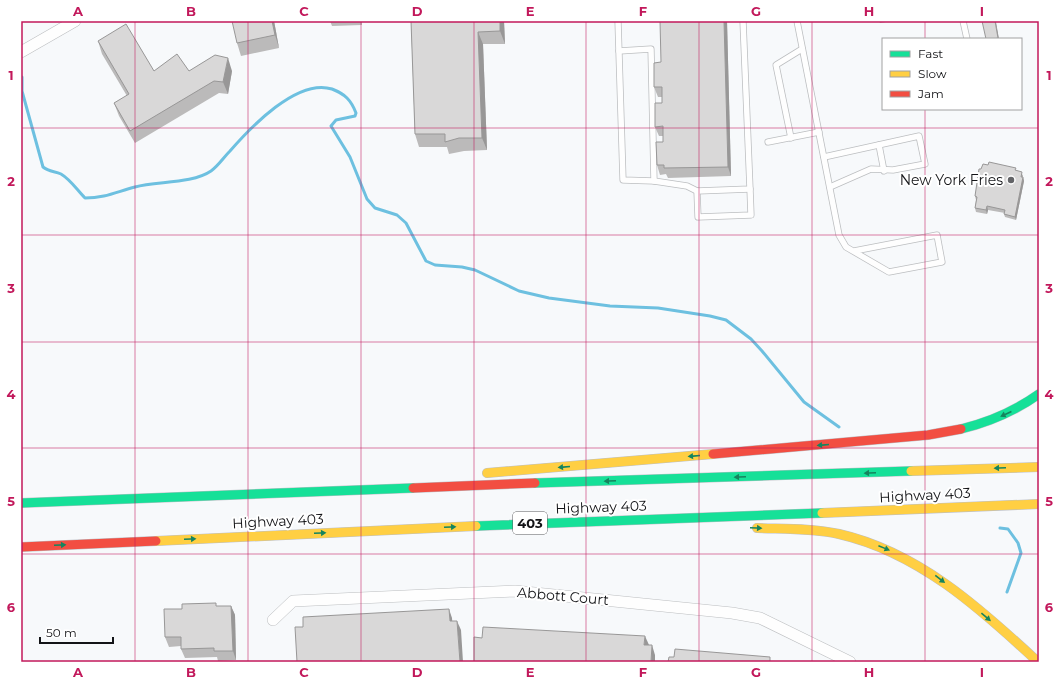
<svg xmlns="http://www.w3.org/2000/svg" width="1060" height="683" viewBox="0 0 1060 683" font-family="Montserrat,sans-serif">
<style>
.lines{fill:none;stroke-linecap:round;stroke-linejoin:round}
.stream{stroke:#6dc0e0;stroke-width:3}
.lane-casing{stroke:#bcbec0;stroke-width:7}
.street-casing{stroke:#bcbec0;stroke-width:12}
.fast-casing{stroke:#bcbfc5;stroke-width:10}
.slow-casing{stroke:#bcbfc5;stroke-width:10}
.jam-casing{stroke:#bcbfc5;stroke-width:10}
.lane{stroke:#fefefe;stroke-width:5.5}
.street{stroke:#fefefe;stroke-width:11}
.fast{stroke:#16e098;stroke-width:9}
.slow{stroke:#ffcf43;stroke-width:9}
.jam{stroke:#f24e42;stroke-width:9}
.wall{fill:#bbbaba}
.shaded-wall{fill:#989797}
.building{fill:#d9d8d8;stroke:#989797}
.oneway{fill:#15845e}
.grid{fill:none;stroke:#c2185b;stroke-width:1;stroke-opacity:0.55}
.poi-dot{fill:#636467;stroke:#fff;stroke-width:1.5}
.labels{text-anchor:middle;stroke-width:4;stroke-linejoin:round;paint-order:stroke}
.shield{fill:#fff;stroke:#5a5a5d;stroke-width:1}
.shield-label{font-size:13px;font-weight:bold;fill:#131417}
.poi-label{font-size:14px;fill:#131417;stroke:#fff;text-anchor:end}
.street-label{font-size:14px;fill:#131417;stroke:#fff}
.neatline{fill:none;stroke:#c2185b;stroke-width:1.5}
.grid-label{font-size:13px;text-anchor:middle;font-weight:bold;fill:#c2185b}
</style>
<rect width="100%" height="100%" fill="#f7f9fb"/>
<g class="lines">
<g class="stream">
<path d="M22,77V91L43,167C49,172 55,171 61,174C71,180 77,190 85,198C105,198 116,192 135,187C157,181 192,184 211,171C219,165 223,158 230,151C250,128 297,78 332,89C345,94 351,100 356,113L355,116L336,120L331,126L350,157L367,199L375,208L397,215L406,223L426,261L435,265L462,267L475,270L519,291L549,298L610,306L658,308L710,316L726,320L751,339L762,351L804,402L839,427"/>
<polyline points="1000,528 1008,529 1018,543 1021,553 1007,592"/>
</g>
<defs>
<g id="lane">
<polyline points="618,21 623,180 654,181 687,186 697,191 750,189 743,21"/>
<polyline points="797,21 839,235 846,247 889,272 942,262 937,235 854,251"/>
<polyline points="963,21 967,39"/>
<polyline points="619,51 651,49 654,181"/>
<polyline points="791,138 776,65 802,49"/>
<polyline points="768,142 819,132"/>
<polyline points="879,145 884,171"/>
<polyline points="824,157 919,136 925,164 893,170 871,169 830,187"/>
<polyline points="697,191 698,217 751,215 750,189"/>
</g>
<g id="street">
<polyline points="21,52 75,21"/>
<polyline points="273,620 293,601 515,591 732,613 760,618 850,662"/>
</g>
<g id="fast">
<path d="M961,429C990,422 1015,411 1039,394"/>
<polyline points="535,483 911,471"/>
<polyline points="21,503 413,488"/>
<polyline points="476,526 822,513"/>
</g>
<g id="slow">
<polyline points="911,471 1039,467"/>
<polyline points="487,473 713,454"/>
<polyline points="822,513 1039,504"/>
<path d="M757,528C784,529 812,528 839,534C918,552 980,608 1038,662"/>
<polyline points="156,541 476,526"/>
</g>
<g id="jam">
<polyline points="713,454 928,435 961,429"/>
<polyline points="413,488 535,483"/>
<polyline points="21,547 156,541"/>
</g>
</defs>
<use href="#lane" class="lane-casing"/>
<use href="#street" class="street-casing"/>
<use href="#fast" class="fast-casing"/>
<use href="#slow" class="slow-casing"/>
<use href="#jam" class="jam-casing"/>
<use href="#lane" class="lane"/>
<use href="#street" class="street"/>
<use href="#fast" class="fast"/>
<use href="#slow" class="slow"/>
<use href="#jam" class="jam"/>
</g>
<g class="wall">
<polygon points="274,21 279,48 241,56 237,43"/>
<polygon points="330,21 362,21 362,25 332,26"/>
<polygon points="411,21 504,21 505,44 483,44 487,150 464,151 449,154 447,147 419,147 415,134"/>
<polygon points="727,21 731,176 668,178 666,174 660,175 657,165 663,142 663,136 659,136 655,127 662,103 662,97 658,97 654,87 661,62"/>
<polygon points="879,21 892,21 880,23"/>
<polygon points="98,41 154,71 232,71 228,94 219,93 135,143 119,116 114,103 127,96 102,54"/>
<polygon points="981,169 1017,171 1023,175 1023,177 1024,181 1016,220 1005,217 1004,214 1005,213 988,210 987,214 976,212 975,208 976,200 975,196"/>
<polygon points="217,606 231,606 235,615 236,660 218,661 217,657 185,658 181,649 181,646 169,647 165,637 182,609"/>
</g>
<g class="shaded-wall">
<polygon points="272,21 274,21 279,48 275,35"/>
<polygon points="500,21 504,21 505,44 500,31"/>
<polygon points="724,21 727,21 731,176 728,167"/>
<polygon points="995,21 996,21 996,22 999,39 998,39"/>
<polygon points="478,32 483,44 487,150 482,138"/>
<polygon points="228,58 232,71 228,94 223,82"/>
<polygon points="1023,177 1024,181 1016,220 1015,217"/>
<polygon points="987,206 988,210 987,214 986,210"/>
<polygon points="231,606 235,615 236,660 233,651"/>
<polygon points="449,609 452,618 453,631 450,621"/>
<polygon points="457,621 461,630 463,662 460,662"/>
<polygon points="645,636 649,645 644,645"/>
<polygon points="652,645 655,655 655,662 651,662"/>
</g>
<g class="building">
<polygon points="232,21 272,21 275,35 237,43"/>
<polygon points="411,21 500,21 500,31 478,32 482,138 459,138 445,142 445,134 415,134"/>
<polygon points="660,21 724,21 728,167 664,168 664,165 657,165 656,142 663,142 663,126 655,127 655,103 662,103 662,87 654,87 654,63 661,62"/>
<polygon points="982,21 995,21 998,38 994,39 986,39"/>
<polygon points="126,24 154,71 177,54 189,71 215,55 228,58 223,82 214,81 130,131 114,103 129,94 98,41"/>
<polygon points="989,162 1016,168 1015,170 1022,172 1021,177 1023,177 1015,217 1004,214 1005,210 987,206 986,210 975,208 977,197 975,196 979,169 981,169 983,164 988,165"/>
<polygon points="216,603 216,606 231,606 233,651 214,651 214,648 181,649 181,637 165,637 164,609 182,609 182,604"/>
<polygon points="449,609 450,621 457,621 460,662 297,662 295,627 303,627 303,617"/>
<polygon points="483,627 645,636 644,645 652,645 651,662 474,662 474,637 482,638"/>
<polygon points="675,649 770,657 770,662 668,662 669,657 674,657"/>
</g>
<defs><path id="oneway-solid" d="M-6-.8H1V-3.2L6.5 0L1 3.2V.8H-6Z"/></defs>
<g class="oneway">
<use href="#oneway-solid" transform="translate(1006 414) rotate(155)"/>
<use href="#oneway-solid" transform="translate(823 445) rotate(175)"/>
<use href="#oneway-solid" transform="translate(694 456) rotate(175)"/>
<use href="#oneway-solid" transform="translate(564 467) rotate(175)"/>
<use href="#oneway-solid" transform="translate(1000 468) rotate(178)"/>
<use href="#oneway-solid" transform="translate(870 473) rotate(178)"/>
<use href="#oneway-solid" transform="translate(740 477) rotate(178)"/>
<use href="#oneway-solid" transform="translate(610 481) rotate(178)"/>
<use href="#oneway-solid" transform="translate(450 527) rotate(-3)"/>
<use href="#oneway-solid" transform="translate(756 528) rotate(3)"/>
<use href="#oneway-solid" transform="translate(320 533) rotate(-3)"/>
<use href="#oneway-solid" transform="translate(190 539) rotate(-3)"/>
<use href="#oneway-solid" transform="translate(60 545) rotate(-3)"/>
<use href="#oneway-solid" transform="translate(884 548) rotate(22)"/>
<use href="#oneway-solid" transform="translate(940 579) rotate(38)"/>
<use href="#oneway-solid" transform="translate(986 617) rotate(40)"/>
</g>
<path class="grid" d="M135,21V662M248,21V662M361,21V662M474,21V662M586,21V662M699,21V662M812,21V662M925,21V39M925,109V662M21,128H1039M21,235H1039M21,342H1039M21,448H1039M21,554H1039"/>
<circle class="poi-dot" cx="1011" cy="180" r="4"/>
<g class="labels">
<rect class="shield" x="513" y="512" width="34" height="22" rx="3"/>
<g class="shield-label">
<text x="530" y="528">403</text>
</g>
<g class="poi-label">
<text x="1003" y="185">New York Fries</text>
</g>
<g class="street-label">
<text transform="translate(925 495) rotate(-3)" y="5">Highway 403</text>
<text transform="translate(601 507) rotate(-2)" y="5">Highway 403</text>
<text transform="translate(278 521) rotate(-3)" y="5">Highway 403</text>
<text transform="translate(563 596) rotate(5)" y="5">Abbott Court</text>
</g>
</g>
<rect width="1060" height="683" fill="none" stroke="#ffffff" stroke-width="44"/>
<rect x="882" y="38" width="140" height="72" fill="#ffffff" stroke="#a1a1a2"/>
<rect x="890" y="51" width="20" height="6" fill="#16e098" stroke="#a1a1a2"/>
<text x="918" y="58" font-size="12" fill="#131417">Fast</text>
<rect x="890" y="71" width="20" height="6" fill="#ffcf43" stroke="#a1a1a2"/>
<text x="918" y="78" font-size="12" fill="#131417">Slow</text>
<rect x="890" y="91" width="20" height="6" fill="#f24e42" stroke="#a1a1a2"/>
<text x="918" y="98" font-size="12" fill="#131417">Jam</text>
<path d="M40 637v6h73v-6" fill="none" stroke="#131417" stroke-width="2"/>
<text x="46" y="637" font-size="12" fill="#131417" stroke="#ffffff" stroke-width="3" paint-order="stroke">50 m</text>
<rect x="22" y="22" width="1016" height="639" class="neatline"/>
<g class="grid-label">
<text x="78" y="16">A</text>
<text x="191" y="16">B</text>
<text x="304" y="16">C</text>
<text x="417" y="16">D</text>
<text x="530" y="16">E</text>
<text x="643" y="16">F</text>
<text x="756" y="16">G</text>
<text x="869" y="16">H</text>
<text x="982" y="16">I</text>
<text x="11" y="80">1</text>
<text x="1049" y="80">1</text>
<text x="11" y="186">2</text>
<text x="1049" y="186">2</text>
<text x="11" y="293">3</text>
<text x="1049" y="293">3</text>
<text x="11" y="399">4</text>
<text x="1049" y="399">4</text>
<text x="11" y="506">5</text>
<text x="1049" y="506">5</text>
<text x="11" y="612">6</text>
<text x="1049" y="612">6</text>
<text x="78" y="677">A</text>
<text x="191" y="677">B</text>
<text x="304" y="677">C</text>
<text x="417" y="677">D</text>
<text x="530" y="677">E</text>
<text x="643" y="677">F</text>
<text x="756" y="677">G</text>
<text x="869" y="677">H</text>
<text x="982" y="677">I</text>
</g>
</svg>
